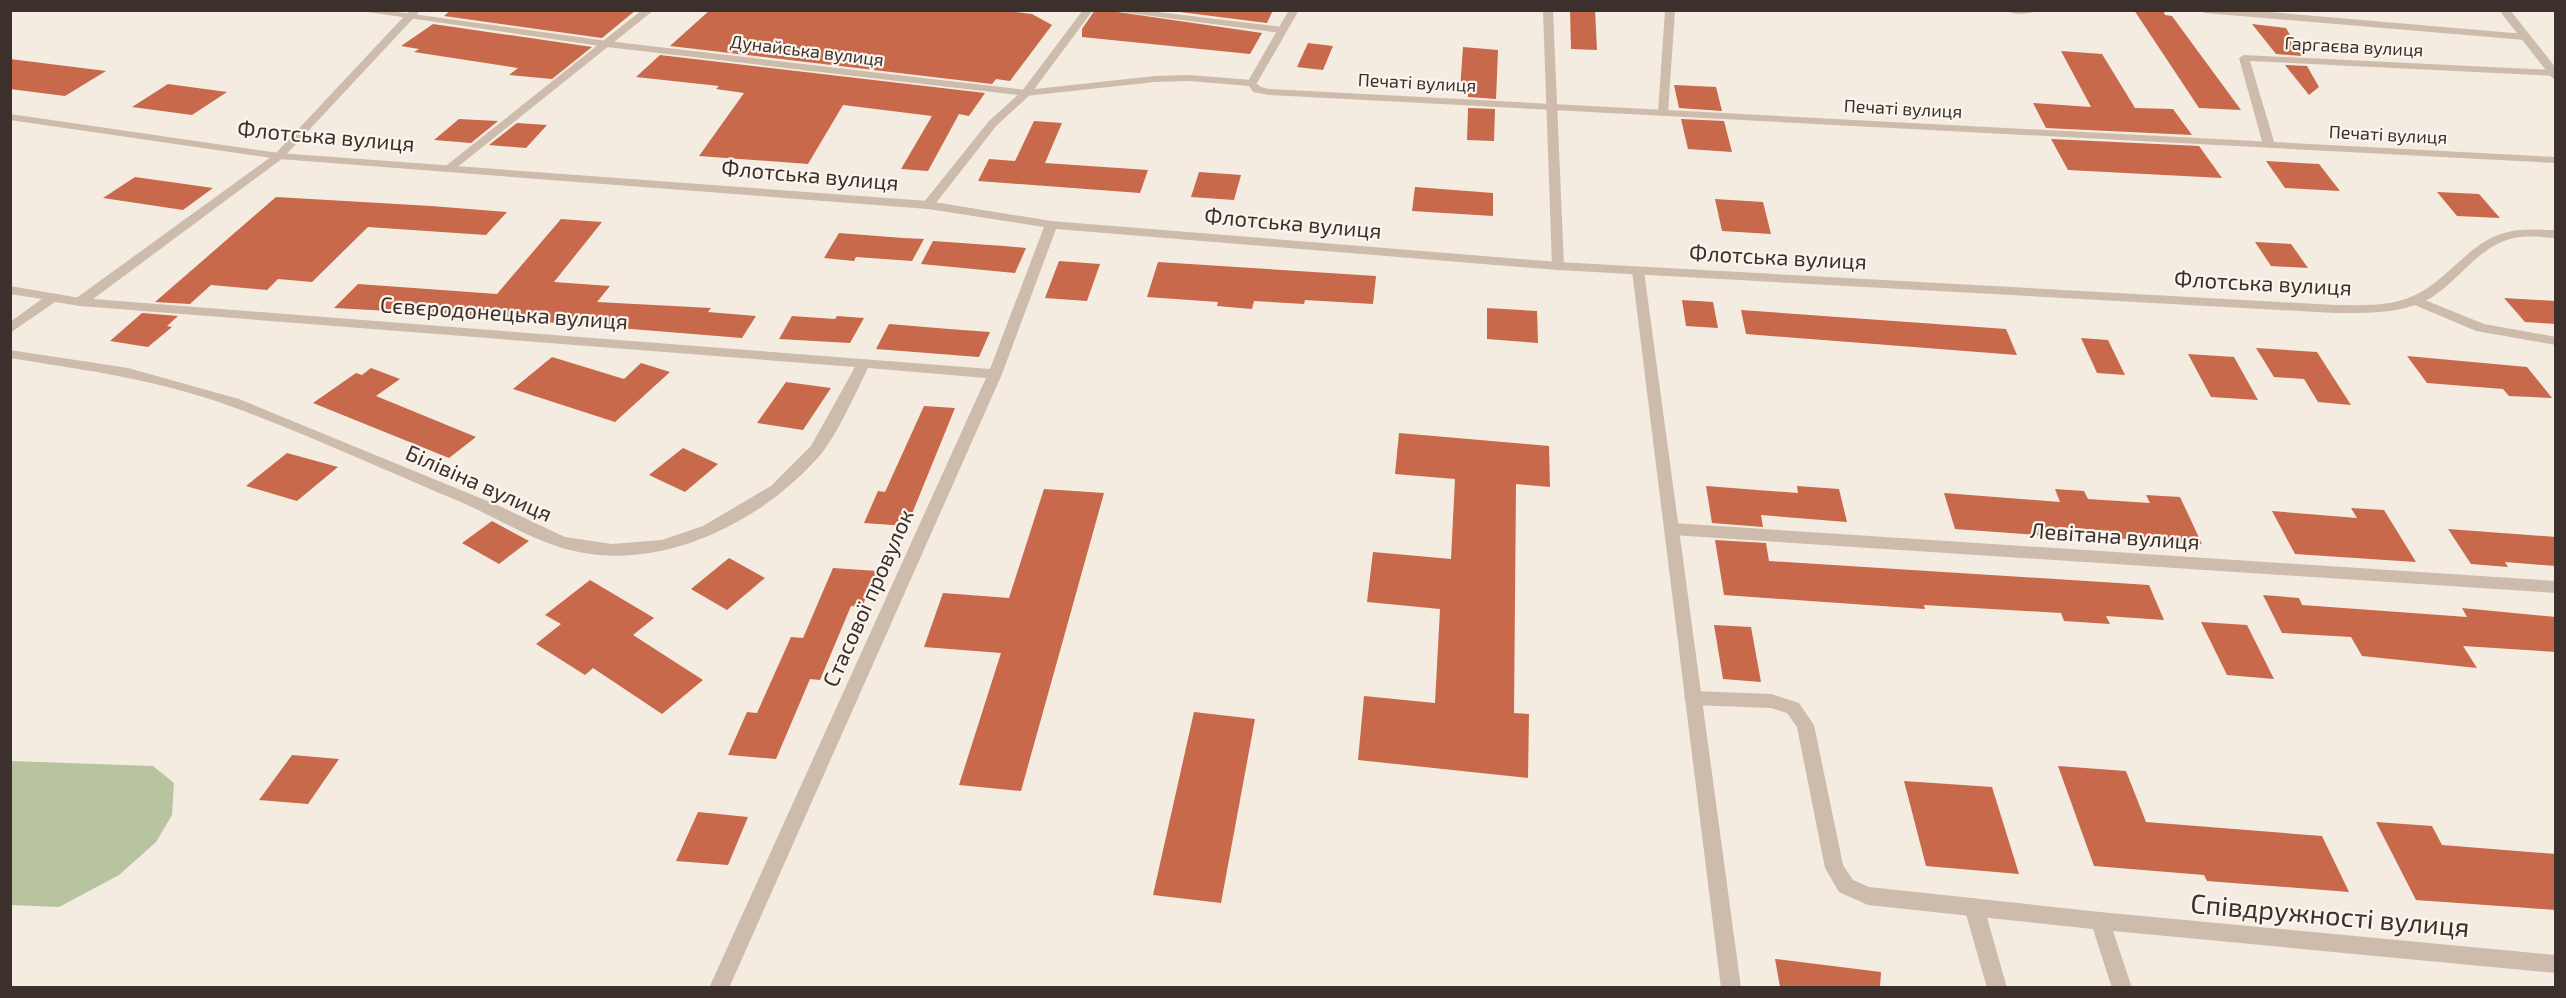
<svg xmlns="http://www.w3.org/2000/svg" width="2566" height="998" viewBox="0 0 2566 998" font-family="'Exo 2',sans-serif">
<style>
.green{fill:#b8c4a0}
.building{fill:#c8694b}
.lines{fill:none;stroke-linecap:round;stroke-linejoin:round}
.lane{fill:#cdbbac;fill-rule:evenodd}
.street{fill:#cdbbac;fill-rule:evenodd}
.labels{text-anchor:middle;stroke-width:4.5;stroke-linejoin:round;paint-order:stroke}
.far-street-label{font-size:18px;fill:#3b302b;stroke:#fbf5ee}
.street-label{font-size:22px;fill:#3b302b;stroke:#fbf5ee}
.near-street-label{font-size:27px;fill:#3b302b;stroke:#fbf5ee}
</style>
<rect width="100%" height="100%" fill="#f4ebe1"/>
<polygon class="green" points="11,761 153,766 174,783 172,815 156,842 119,875 59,907 11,905"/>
<g class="building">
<polygon points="451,10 636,10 602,38 444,16"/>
<polygon points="710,10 999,10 1032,14 1052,25 1010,81 996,79 992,84 670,46"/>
<polygon points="1095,10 1104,10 1262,33 1250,54 1082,37 1082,29"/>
<polygon points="1164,10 1273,10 1267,23"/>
<polygon points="1570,10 1595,10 1597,50 1571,49"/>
<polygon points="2134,10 2163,10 2165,15 2172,16 2241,110 2199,108"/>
<polygon points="433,24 592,47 552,79 509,75 518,68 414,52 419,49 401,46"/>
<polygon points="2252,24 2286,28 2302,56 2276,54"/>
<polygon points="1308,43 1333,46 1323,70 1297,67"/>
<polygon points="1463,47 1498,50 1496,99 1468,97 1468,91 1460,90"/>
<polygon points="2061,51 2102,54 2135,108 2173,109 2192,135 2046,128 2033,103 2091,107"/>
<polygon points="660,55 985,93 969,116 959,114 928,171 901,169 932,116 843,105 808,164 699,156 744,93 716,89 719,86 636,77"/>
<polygon points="10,59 106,71 65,96 10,89"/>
<polygon points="2285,65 2307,66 2319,87 2309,95"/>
<polygon points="168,84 227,92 192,115 132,107"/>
<polygon points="1674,85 1716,87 1722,111 1679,108"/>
<polygon points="1468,108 1495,109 1494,141 1467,140"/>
<polygon points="459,119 478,120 498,121 471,143 434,140"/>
<polygon points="1681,119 1724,121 1732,152 1688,149"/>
<polygon points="1034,121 1062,123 1045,163 1148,170 1140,193 978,181 989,159 1015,161"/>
<polygon points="517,123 547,125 526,148 489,145"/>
<polygon points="2051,139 2199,146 2222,178 2068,170"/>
<polygon points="2266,161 2319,164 2340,191 2285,188"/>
<polygon points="1199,172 1241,175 1234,200 1191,197"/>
<polygon points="135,177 213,188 183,210 103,198"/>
<polygon points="1415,187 1493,193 1493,216 1412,211"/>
<polygon points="2437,192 2479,194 2500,218 2457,216"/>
<polygon points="276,197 431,206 507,212 486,235 368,227 312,282 278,279 267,290 211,285 190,304 155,302"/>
<polygon points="1715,199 1763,202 1771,234 1722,231"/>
<polygon points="561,219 602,222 554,282 610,286 597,302 711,308 708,312 756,316 742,338 446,314 334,308 358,284 497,294"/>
<polygon points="839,233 903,238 924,239 912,261 856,257 854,261 824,258"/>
<polygon points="933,241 1004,246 1026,248 1015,273 921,264"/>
<polygon points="2255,242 2291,244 2308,268 2271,266"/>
<polygon points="1059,261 1100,264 1087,301 1045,298"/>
<polygon points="1158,262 1376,276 1373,304 1305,300 1304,304 1254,301 1252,309 1217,306 1218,302 1147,297"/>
<polygon points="2504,298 2556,301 2556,324 2525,322"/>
<polygon points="1682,300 1713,302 1718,328 1686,326"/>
<polygon points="1487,308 1537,311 1538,343 1487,339"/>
<polygon points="1741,310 2006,329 2017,355 1746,334"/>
<polygon points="142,313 178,316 167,326 172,327 148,347 110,341"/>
<polygon points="792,316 835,319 837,316 864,318 850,343 779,339"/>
<polygon points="889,324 949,329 990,332 979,357 876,349"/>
<polygon points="2081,338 2108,340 2125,375 2097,373"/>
<polygon points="2256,348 2317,352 2351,405 2318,402 2304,379 2274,377"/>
<polygon points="2188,354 2234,357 2258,400 2211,397"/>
<polygon points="2407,356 2527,367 2552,398 2509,396 2503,389 2427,383"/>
<polygon points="552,357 624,379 641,363 670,372 615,422 513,389"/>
<polygon points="371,368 400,379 376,396 476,437 449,458 313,403 356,373 362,375"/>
<polygon points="786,382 831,388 803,430 757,423"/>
<polygon points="924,406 955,408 907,526 864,523 878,491 885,492"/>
<polygon points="1399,433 1549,446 1550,487 1516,484 1514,713 1529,714 1528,778 1358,760 1364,696 1435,703 1440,609 1367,602 1373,552 1451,559 1455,479 1395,474"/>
<polygon points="683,448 718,464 685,492 649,475"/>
<polygon points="287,453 338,467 297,501 246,486"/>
<polygon points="1706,486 1798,493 1797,486 1839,489 1847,522 1761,515 1763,527 1712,523"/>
<polygon points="1044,489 1104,493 1021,791 959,785 1001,653 924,647 943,593 1009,598"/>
<polygon points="2055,489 2084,491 2088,499 2150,503 2146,495 2180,497 2202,544 2113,538 2110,531 2059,527 2063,537 1955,529 1944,493 2060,502"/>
<polygon points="2351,508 2384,510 2416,562 2295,554 2272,511 2357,518"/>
<polygon points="492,521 529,541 499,564 462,543"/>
<polygon points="2448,529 2556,537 2556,566 2505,562 2508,567 2471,564"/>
<polygon points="1715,540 1766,543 1769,561 2149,585 2164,620 2106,616 2110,624 2064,621 2061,613 1924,605 1925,609 1724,595"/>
<polygon points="729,558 765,578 727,610 691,589"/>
<polygon points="833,568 877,571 862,607 851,606 820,680 810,679 776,759 728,755 747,712 757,713 791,637 803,638"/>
<polygon points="590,580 654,618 633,635 703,680 662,714 593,668 585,675 536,644 561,624 545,615"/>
<polygon points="2263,595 2299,598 2302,605 2467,617 2462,608 2556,617 2556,652 2463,646 2477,668 2362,656 2351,637 2282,633"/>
<polygon points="2201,622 2247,625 2274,679 2227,675"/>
<polygon points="1714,625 1751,627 1761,682 1723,679"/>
<polygon points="1194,712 1255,719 1221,903 1153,895"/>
<polygon points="292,755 339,759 308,804 259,800"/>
<polygon points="2058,766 2126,771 2146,822 2322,836 2349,892 2207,881 2204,875 2094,866"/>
<polygon points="1904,781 1992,787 2019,874 1926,866"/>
<polygon points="698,812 748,817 728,865 676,861"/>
<polygon points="2376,822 2432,826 2442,845 2556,854 2556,910 2416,900"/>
<polygon points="1775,959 1881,972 1880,987 1780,987"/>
</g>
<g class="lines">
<g class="lane">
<polygon points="410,10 421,10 283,158 85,305 75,305 74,302 75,299 275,154"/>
<polygon points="642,10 654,10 455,169 447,169 447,165"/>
<polygon points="1083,10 1093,10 1030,95 997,125 932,208 924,208 924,202 989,121 1022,91"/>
<polygon points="1289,10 1299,10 1257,83 1248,85 1247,83"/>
<polygon points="1543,10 1553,10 1564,266 1558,270 1552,266"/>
<polygon points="1665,10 1675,10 1668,113 1663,116 1658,113"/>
<path d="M2004,10H2038C2030,15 2012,15 2004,10Z"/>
<polygon points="2200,10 2246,10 2525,34 2530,37 2525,40 2205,13"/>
<polygon points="2244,55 2553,70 2556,70 2556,76 2250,61 2275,145 2269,148 2263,145 2239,58"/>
<polygon points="1638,267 1644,271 1741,988 1721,988 1632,271"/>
<polygon points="2415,296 2484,324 2556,337 2556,345 2476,331 2410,303 2409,300"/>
<polygon points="1974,898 1981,901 1984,907 2007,988 1987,988 1964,907 1967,901"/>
</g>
<g class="street">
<polygon points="354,10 384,10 607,41 1026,90 1155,76 1189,75 1252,80 1261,87 1269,89 2556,157 2556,163 1269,95 1253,92 1249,86 1189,81 1155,82 1026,96 607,47"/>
<polygon points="1106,10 1141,10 1282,27 1287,30 1282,33"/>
<polygon points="2499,10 2510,10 2556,68 2556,79 2552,78"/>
<path d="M10,114L279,153L928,201L1051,221L1558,262L2335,305C2361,305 2389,307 2413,296C2448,281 2468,243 2504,233C2521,228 2538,230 2556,230V238C2541,237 2524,235 2510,239C2474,249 2455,288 2421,303C2394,314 2364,313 2335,313L1558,270L1056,229L1002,374L729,988H709L986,378L868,368C856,392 837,435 821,454C760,525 653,577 559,547C525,536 493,516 461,502C384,470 308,434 230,406C159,380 85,370 10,358V350L128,368L239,399L497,505L565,537L612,544L662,540L703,526L771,486L811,446L855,367L80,306L55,302L10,333V322L42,299L10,294V286L80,298L990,369L1044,227L928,209L279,159L10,120Z"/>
<polygon points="1672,523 2556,581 2556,593 1672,535 1664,529"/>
<polygon points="1693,691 1771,694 1799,703 1814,725 1843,865 1853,880 1869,887 2100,912 2556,955 2556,973 2113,931 2132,988 2112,988 2093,929 1868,905 1839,892 1825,868 1797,727 1787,713 1771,708 1693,705 1687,703 1684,698 1687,693"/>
</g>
</g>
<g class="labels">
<g class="far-street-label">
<text transform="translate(2354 47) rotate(3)" y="6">Гаргаєва вулиця</text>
<text transform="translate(807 51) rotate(7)" y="6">Дунайська вулиця</text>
<text transform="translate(1417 83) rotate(3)" y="6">Печаті вулиця</text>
<text transform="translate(1903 109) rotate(3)" y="6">Печаті вулиця</text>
<text transform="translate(2388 135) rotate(3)" y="6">Печаті вулиця</text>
</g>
<g class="street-label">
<text transform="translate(326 136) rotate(5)" y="8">Флотська вулиця</text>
<text transform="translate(810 175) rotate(5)" y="8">Флотська вулиця</text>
<text transform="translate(1293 223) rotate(5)" y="8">Флотська вулиця</text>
<text transform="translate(1778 257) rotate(3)" y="8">Флотська вулиця</text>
<text transform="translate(2263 283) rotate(3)" y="8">Флотська вулиця</text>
<text transform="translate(504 313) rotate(4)" y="8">Сєвєродонецька вулиця</text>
<text transform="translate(479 483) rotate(24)" y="8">Білівіна вулиця</text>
<text transform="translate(2115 536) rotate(4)" y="8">Левітана вулиця</text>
<text transform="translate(868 598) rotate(-66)" y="8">Стасової провулок</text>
</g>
<g class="near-street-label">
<text transform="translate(2330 916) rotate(5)" y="9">Співдружності вулиця</text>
</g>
</g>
<rect width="2566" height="998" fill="none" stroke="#3b302b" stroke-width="24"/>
</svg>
